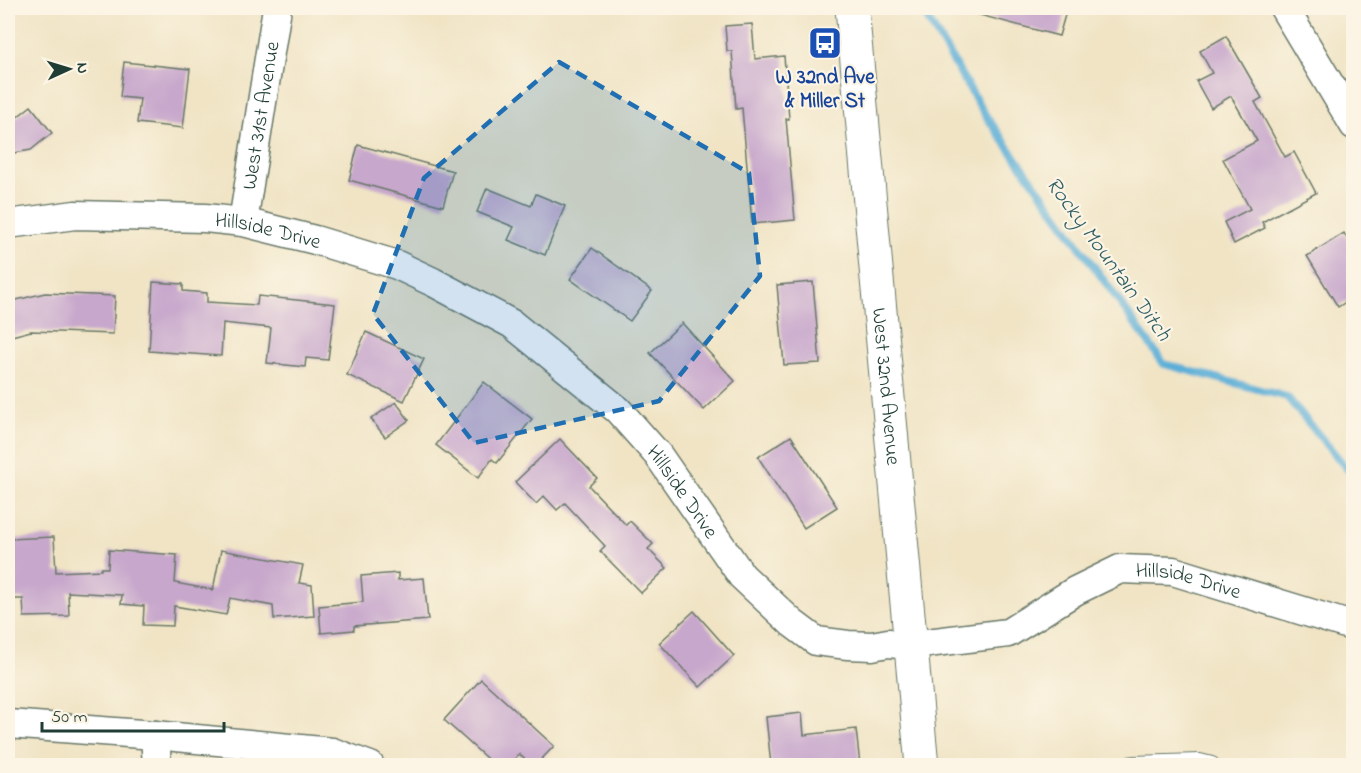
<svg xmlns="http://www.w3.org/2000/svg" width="1361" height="773" viewBox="0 0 1361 773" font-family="'Indie Flower',sans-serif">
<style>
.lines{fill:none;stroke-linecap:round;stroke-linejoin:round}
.stream{stroke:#5bafd7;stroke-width:8}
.building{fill:#c7a7cc}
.lane-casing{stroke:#687767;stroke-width:16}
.street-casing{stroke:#687767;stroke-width:31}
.secondary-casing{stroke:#687767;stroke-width:35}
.lane{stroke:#fff;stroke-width:14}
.street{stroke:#fff;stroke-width:28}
.secondary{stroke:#fff;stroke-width:33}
.marked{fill:#1f6fb2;fill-opacity:0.2;stroke:#1f6fb2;stroke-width:4.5;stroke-dasharray:12 8;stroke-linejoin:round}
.labels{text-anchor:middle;stroke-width:4.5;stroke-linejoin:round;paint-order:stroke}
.transit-label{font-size:21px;font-weight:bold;fill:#164399;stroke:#fcf5e5}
.street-label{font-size:21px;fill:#1f3d34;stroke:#fcf5e5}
.water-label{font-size:22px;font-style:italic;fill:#315f65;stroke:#fcf5e5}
</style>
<rect width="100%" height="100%" fill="#fcf5e5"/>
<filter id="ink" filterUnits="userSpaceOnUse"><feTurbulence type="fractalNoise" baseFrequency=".0167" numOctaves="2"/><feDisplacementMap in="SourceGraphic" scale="12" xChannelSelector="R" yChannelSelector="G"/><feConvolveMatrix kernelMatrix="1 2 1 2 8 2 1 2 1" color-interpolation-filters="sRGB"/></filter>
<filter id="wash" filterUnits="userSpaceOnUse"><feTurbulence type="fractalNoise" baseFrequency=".008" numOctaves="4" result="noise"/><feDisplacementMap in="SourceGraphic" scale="24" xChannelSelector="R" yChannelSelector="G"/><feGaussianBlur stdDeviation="1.35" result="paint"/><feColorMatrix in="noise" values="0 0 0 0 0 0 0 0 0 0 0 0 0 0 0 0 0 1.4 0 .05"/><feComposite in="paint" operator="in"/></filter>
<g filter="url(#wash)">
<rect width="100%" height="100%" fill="#f0e4c5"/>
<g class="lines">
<polyline class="stream" points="921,8 986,116 1164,364 1287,397 1354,477"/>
</g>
<g id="blocks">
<g class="building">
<polygon points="976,8 1067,8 1059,36 976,14"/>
<polygon points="752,24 755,59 784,56 789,119 786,119 795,220 752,224 742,108 736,109 732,51 727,51 725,26"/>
<polygon points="1226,36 1262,98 1255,102 1285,157 1294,152 1316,193 1262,222 1265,228 1234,244 1224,222 1250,209 1223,159 1257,141 1231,96 1211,108 1196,81 1212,73 1200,51"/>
<polygon points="124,62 190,69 183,128 137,123 140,99 120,97"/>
<polygon points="31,106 52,133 31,150 8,154 8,119 17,117"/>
<polygon points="358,145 453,171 443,206 349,180"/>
<polygon points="487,188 531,206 536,194 565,206 545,255 508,240 514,227 477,212"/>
<polygon points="1344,233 1353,249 1353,297 1338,307 1307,256"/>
<polygon points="592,248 652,291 630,321 570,279"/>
<polygon points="153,282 183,284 183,291 207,293 207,302 257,305 258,296 335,304 328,360 306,358 305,367 267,363 271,328 223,323 221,356 149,351"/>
<polygon points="813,282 820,363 784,365 777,285"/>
<polygon points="45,293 115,296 113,334 31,331 8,337 8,302"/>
<polygon points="682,323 735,381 704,410 650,353"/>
<polygon points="366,332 424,359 404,401 347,375"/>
<polygon points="484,382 532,419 497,463 492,459 478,478 436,445"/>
<polygon points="396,402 409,420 385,437 371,419"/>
<polygon points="791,436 837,507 804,528 758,457"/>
<polygon points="560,439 597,478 589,486 626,525 630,521 653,544 648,549 667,568 641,593 600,551 605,546 565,503 557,510 544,496 536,504 515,482"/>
<polygon points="54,537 56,572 101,570 101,568 108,568 109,550 177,555 175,583 213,590 221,550 303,565 299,583 312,585 314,616 274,619 273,606 230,598 226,615 174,606 173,626 143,625 144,606 121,604 122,595 68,592 69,616 24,617 23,599 8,599 8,539"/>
<polygon points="398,573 398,580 424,578 428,620 354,626 354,630 321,633 319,606 363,602 361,576"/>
<polygon points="694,611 734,656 700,687 659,643"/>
<polygon points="481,679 554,746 536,765 531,765 519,754 509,765 494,765 444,720"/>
<polygon points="802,713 804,735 856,729 860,765 771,765 766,717"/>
</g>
</g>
</g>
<g filter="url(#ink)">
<use href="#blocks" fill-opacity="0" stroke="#687767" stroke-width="1.5"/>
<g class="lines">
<defs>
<polyline id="lane" points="1117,766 1133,763 1200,761 1212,764 1213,766"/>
<g id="street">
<polyline points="1284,8 1354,125"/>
<path id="s1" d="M243,222L277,8"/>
<path id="s2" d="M8,224L75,215L205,218L243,222L315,240L397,265L433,282L512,324L618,410L658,455L742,576L792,623L816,641L848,645L872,646L888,643L911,645L1008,633L1075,591L1120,569L1173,571L1352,626L1354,628"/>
<polyline points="8,724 155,735 332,752 370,766"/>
<polyline points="155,735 157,766"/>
</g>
<g id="secondary">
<path id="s3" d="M852,8L922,766"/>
</g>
</defs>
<use href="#lane" class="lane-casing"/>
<use href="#street" class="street-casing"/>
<use href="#secondary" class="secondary-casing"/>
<use href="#lane" class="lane"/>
<use href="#street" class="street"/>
<use href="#secondary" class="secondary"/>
</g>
</g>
<path class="marked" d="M559,62L749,173L760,276L659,401L474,443L373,314L424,178Z"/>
<defs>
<symbol id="bus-square" viewBox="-11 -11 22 22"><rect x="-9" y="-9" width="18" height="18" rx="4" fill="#1a4fb4" stroke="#fcf5e5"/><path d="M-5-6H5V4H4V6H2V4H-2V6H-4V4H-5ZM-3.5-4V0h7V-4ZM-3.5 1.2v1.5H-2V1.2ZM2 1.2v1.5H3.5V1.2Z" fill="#fff"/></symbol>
</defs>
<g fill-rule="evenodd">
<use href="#bus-square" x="806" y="24" width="38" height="38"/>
</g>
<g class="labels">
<g class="transit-label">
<text x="825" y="83">W 32nd Ave<tspan x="825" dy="24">&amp; Miller St</tspan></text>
</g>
<g class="street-label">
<text dy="7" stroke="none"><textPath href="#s1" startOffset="108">West 31st Avenue</textPath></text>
<text dy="7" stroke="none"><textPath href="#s2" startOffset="262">Hillside Drive</textPath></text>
<text dy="7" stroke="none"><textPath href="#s3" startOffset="380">West 32nd Avenue</textPath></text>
<text dy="7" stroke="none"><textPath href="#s2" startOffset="766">Hillside Drive</textPath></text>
<text dy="7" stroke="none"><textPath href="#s2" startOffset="1360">Hillside Drive</textPath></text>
</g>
<g class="water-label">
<text transform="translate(1110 258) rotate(54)" y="8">Rocky Mountain Ditch</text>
</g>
</g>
<rect width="1361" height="773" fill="none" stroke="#fcf5e5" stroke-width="30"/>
<g transform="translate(69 69) rotate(86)" stroke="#fcf5e5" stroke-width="4.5" paint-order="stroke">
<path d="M0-4.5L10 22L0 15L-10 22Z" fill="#1f3d34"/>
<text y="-9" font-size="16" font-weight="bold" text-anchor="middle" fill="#1f3d34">N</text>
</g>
<path d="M42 722v9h182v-9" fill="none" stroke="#1f3d34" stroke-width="3"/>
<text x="51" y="722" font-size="18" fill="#1f3d34" stroke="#fcf5e5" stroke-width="4.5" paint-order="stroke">50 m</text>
</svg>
